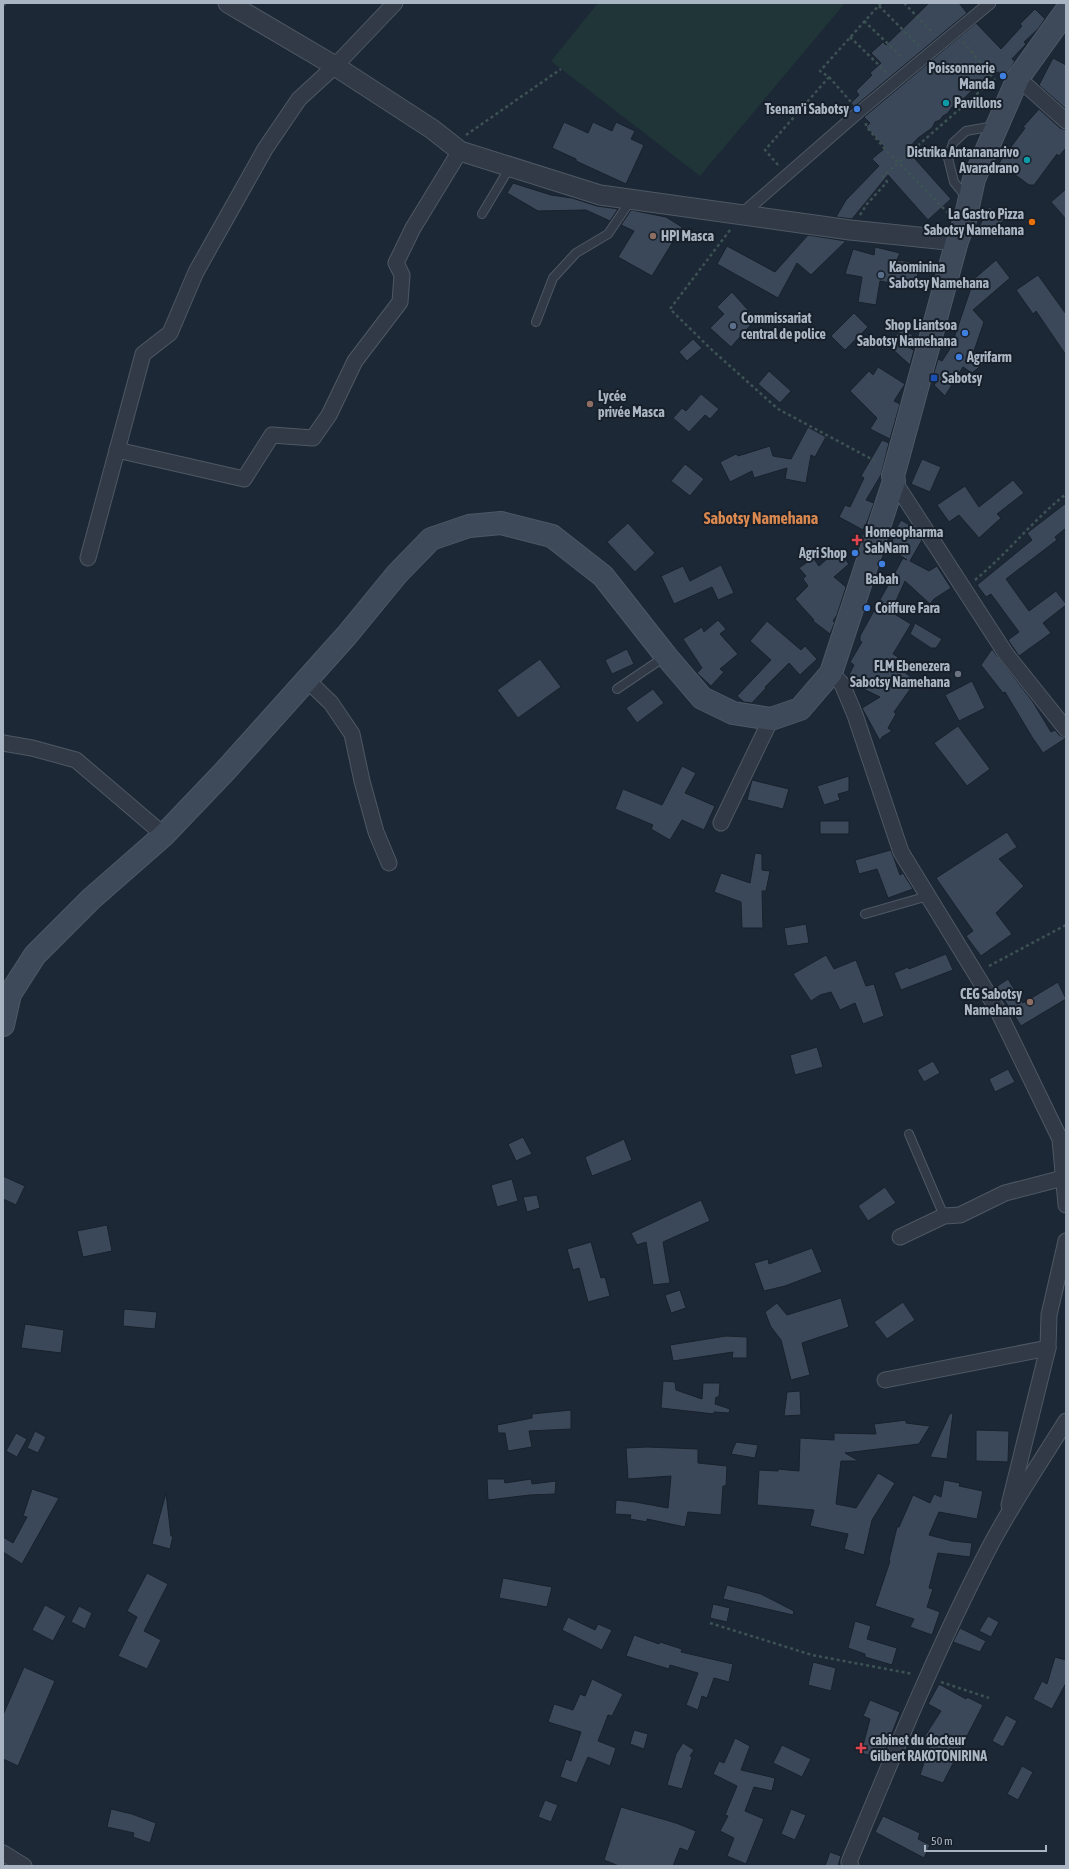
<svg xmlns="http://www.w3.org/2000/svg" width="1069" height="1869" viewBox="0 0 1069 1869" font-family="'Asap Condensed',sans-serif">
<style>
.green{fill:#1f3537}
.building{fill:#3b4859;stroke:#18212c}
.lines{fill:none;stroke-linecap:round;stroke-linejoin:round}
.service-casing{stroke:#4e5865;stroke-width:10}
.pedestrian-casing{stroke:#4e5865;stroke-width:13}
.minor-casing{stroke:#4e5865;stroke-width:17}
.tertiary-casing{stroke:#4e5865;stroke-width:21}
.secondary-casing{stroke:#4e5865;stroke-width:24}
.path{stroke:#3c5254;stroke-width:2.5;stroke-dasharray:3 3;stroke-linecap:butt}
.service{stroke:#313a46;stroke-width:8}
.pedestrian{stroke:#313a46;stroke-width:11}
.minor{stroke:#313a46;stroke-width:15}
.tertiary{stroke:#313a46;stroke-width:19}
.secondary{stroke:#3e495a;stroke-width:22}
.shop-dot{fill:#3f7fe0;stroke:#171f2a;stroke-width:1.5}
.culture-dot{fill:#0f9aa8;stroke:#171f2a;stroke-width:1.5}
.food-dot{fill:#e8710a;stroke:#171f2a;stroke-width:1.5}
.education-dot{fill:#8d6e63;stroke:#171f2a;stroke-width:1.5}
.service-dot{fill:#5c6f8a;stroke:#171f2a;stroke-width:1.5}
.transit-dot{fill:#1a4fb4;stroke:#171f2a;stroke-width:1.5}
.health-dot{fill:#e0444e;stroke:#171f2a;stroke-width:1.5}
.worship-dot{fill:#6b7280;stroke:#171f2a;stroke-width:1.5}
.labels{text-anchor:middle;stroke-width:4;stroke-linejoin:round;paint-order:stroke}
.poi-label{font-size:14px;font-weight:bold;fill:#aab5c4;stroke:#171f2a;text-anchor:start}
.quarter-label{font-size:16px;font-weight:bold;fill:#d98850;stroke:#171f2a}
</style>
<rect width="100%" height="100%" fill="#1d2836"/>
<polygon class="green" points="598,3 845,3 700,176 551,61"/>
<g class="building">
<polygon points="929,3 959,3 967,13 854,107 851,103 859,95 856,91 872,75 870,73 881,63 871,53 883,42 886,45"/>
<polygon points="1035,9 1045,19 1038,29 1024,42 1026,44 1012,59 1015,61 1005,78 998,72 984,79 957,105 952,107 948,113 943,116 940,120 935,122 932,128 918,138 907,150 951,199 928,220 888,175 852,219 836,217 846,200 879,166 872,159 885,148 866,127 870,123 864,117 976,23 1001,49 1022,26 1020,24"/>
<polygon points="1053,58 1066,65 1066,109 1039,85"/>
<polygon points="1039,109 1060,128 1066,130 1066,148 1059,156 1057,154 1034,185 1029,185 999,163 1025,128 1023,127"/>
<polygon points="564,122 588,133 593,122 612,131 616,122 635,131 631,139 644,145 626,184 576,161 576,159 552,148"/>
<polygon points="513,183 551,195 572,198 597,206 618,209 610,221 586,210 538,211 507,193"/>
<polygon points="1066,189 1066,219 1051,202"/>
<polygon points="989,207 1007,216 989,238 977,231"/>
<polygon points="631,210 666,217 682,227 652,276 618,257 634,231 621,225"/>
<polygon points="808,235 846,241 811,275 797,263 778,298 717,264 727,246 775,272"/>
<polygon points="875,247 900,253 897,260 920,263 915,288 880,281 876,305 858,302 862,277 845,274 853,249 874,255"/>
<polygon points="996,260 1010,278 973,310 984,322 974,351 988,360 972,373 963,367 945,396 934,385 936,382 932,379 938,359 942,361 951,347 974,279"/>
<polygon points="1038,275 1066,314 1066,355 1036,311 1033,314 1016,290"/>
<polygon points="732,292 756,319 731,347 710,328 724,314 717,307"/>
<polygon points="854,313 868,327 845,350 831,336"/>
<polygon points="903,328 913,336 904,345 914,350 910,365 880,338 881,336 892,340"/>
<polygon points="693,339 702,348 687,361 679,352"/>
<polygon points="878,367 905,384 894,401 900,404 890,439 870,429 877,418 850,391 869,371 873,375"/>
<polygon points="769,371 791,391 780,403 758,384"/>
<polygon points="701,394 719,409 710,419 705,415 689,432 673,418 682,408 686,411"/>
<polygon points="808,427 826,437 815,457 811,455 806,483 785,479 787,468 754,478 752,471 730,482 720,462 736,454 738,456 770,446 773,456 791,459"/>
<polygon points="882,440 889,443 881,475 866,500 874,503 868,520 863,530 839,517 845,505 850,507 864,478 861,476"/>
<polygon points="922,459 941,467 930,492 911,484"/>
<polygon points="685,464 704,479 690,496 671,481"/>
<polygon points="1013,480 1024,493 997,514 1001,518 979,538 959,515 949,522 937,505 965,486 979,507"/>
<polygon points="1066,503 1066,528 1055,537 1057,540 1006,579 1029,611 1056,591 1066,604 1066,605 1043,623 1051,633 1019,656 1008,640 1019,632 991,594 986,597 977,585 1032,540 1027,533"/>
<polygon points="901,520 913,527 922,540 910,561 929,571 937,566 951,588 934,599 930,604 905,581 891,612 911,624 893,654 898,657 894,664 916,681 894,712 896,714 888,728 892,731 882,737 880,741 862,708 880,697 851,683 848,677 854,665 850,662 862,642 860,641 860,636 903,558 907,560 889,548 893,539 891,538"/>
<polygon points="628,523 655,553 635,572 607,542"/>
<polygon points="837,550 849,564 834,577 846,587 837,615 833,621 835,622 830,634 813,621 814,620 795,599 808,586 803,579 806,576 799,568 813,558 819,566"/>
<polygon points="721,565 734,593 718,600 712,587 674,604 661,576 683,566 690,581"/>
<polygon points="718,620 726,629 720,634 738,654 720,669 724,672 711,686 697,673 702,668 683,639 702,627 704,632"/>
<polygon points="767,621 801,650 805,646 817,659 800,675 789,663 765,687 766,688 752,703 744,702 737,696 771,660 750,641"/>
<polygon points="915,623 942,639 936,648 931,648 910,634"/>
<polygon points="627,649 634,664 612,674 605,660"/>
<polygon points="992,649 1033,702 1051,732 1055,730 1059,735 1066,738 1043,753 1032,737 1005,692 1003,693 981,665"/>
<polygon points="540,659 561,687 518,718 497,690"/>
<polygon points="972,681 985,708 959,721 945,695"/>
<polygon points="653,689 664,703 637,723 626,708"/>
<polygon points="958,726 990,769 967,786 934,743"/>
<polygon points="682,766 696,773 685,793 715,806 704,830 682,820 670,840 651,829 653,825 615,809 623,789 662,805"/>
<polygon points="849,776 849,791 838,794 840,800 824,805 817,786"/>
<polygon points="752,780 789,789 783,809 747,800"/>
<rect x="820" y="821" width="29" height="13"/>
<polygon points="1007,832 1017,847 999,859 1024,886 996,913 1012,934 981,956 966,936 973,931 936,878"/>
<polygon points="891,850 900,875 903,873 913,889 888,898 877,869 859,874 855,860"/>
<polygon points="755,853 762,854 762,870 770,871 766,891 762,891 763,928 742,928 741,902 714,892 721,873 750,883"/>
<polygon points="806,924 809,943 787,946 784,928"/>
<polygon points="946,954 953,970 901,990 894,973 908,967 909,969"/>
<polygon points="826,955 834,969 856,960 866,986 874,984 884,1016 863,1024 855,1003 840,1010 831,992 820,995 811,1001 793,974"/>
<polygon points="1008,979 1023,1003 1058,982 1066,999 1021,1026 996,987"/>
<polygon points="817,1047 823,1067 795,1075 790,1055"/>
<polygon points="933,1061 940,1073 924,1082 917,1070"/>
<polygon points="1008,1069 1015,1082 995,1092 989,1079"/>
<polygon points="523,1137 532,1154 516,1161 508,1144"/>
<polygon points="624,1139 632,1160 592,1176 585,1157"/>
<polygon points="3,1176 25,1186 16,1205 3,1199"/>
<polygon points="512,1179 518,1201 497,1207 491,1185"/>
<polygon points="885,1187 896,1203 868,1221 858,1206"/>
<polygon points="537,1195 540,1208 527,1212 523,1197"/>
<polygon points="701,1200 710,1221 663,1242 670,1283 653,1285 646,1242 637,1245 631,1233"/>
<polygon points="107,1225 112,1251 83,1257 77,1231"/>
<polygon points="591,1242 601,1278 605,1277 610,1296 588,1302 579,1268 573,1270 567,1249"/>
<polygon points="812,1248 822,1272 785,1286 764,1291 754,1263 768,1259 769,1264"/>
<polygon points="680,1290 686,1308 671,1313 665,1295"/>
<polygon points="841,1298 849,1327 802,1343 810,1375 791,1380 781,1340 771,1327 765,1312 777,1303 787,1315"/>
<polygon points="903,1302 915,1320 887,1339 874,1322"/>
<polygon points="124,1309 157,1312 155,1329 123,1326"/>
<polygon points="25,1324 64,1330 61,1353 21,1348"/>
<polygon points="726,1336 747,1337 747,1358 732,1358 733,1352 673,1361 670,1345"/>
<polygon points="663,1381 675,1382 676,1390 702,1399 703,1383 720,1383 719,1397 716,1397 715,1404 730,1409 729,1413 714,1412 714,1414 661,1408"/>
<polygon points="800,1391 801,1415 784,1416 787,1392"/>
<polygon points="571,1410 571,1429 529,1431 532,1447 508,1451 505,1433 498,1433 497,1425 532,1418 532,1414"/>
<polygon points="950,1413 953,1414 947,1459 930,1457"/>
<polygon points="906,1420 906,1423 930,1426 919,1444 845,1453 859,1461 841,1461 836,1504 856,1508 878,1473 895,1483 872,1520 864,1555 844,1549 848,1534 810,1526 814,1510 757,1505 759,1470 778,1471 778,1469 799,1471 800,1438 834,1440 834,1433 876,1434 874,1424"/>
<polygon points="976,1430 1009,1431 1008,1462 976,1461"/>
<polygon points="35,1431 46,1437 38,1453 27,1448"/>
<polygon points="16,1433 27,1439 17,1457 6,1451"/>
<polygon points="736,1442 758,1445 755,1458 731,1454"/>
<polygon points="647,1447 698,1449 698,1463 727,1466 726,1486 723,1486 721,1515 688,1512 685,1527 647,1519 647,1522 630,1519 631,1515 615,1514 616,1500 635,1502 668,1508 671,1476 628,1479 626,1448"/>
<polygon points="487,1479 504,1479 505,1483 531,1479 532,1484 556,1481 555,1494 530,1495 488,1500"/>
<polygon points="944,1480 960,1483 959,1486 983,1491 977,1519 939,1512 929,1535 952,1541 972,1543 970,1557 938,1553 929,1588 933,1589 927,1607 940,1612 932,1635 910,1627 914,1619 875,1606 890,1561 889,1560 897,1527 899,1527 913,1495 930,1503 934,1494 941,1497"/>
<polygon points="32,1489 59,1498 22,1564 3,1552 3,1537 13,1543 27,1517 23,1516"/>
<polygon points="166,1493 171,1536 173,1536 170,1549 152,1544"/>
<polygon points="147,1573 168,1584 144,1631 161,1640 147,1669 118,1656 137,1617 127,1611"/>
<polygon points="503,1578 552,1587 547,1607 499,1598"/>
<polygon points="727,1585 761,1594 794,1611 793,1615 723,1599"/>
<polygon points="713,1604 730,1608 727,1622 710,1618"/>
<polygon points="45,1605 66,1616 53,1641 32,1630"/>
<polygon points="79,1606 92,1613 85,1629 71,1622"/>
<polygon points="988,1616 999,1622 991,1637 979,1631"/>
<polygon points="568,1617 595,1630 598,1624 612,1630 602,1650 562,1630"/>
<polygon points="855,1621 871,1626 867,1639 897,1648 892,1665 865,1657 865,1654 848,1648"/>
<polygon points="960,1628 986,1641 980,1652 953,1642"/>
<polygon points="634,1635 659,1644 660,1642 682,1649 681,1652 733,1664 729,1682 714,1678 707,1698 702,1696 698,1710 686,1705 698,1673 670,1665 669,1669 626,1656"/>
<polygon points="1055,1657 1066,1660 1066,1683 1052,1709 1033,1699 1042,1681 1047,1684"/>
<polygon points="813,1662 836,1668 831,1691 808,1685"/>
<polygon points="24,1667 55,1681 18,1766 3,1759 3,1715"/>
<polygon points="592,1679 623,1694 612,1716 608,1715 598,1741 616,1748 610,1766 588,1757 577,1783 560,1777 566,1759 571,1761 581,1732 548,1722 554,1704 573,1710 580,1694 585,1696"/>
<polygon points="939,1684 966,1699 967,1697 983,1705 943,1783 920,1775 929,1747 921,1742 941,1711 928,1704"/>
<polygon points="870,1700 900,1712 882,1759 861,1753 870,1719 863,1716"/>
<polygon points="1006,1715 1017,1721 1003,1747 992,1741"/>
<polygon points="634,1730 648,1734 644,1749 630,1744"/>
<polygon points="735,1738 750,1746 741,1770 775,1778 772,1791 754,1787 745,1811 764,1819 746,1864 727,1856 734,1838 720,1831 728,1816 725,1815 737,1786 713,1774 719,1761 724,1763"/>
<polygon points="683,1743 694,1750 690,1756 692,1757 682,1789 667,1785 676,1754"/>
<polygon points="782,1745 811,1759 802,1777 773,1763"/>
<polygon points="1022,1766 1033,1772 1018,1800 1007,1794"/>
<polygon points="545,1800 558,1805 551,1822 538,1817"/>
<polygon points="621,1807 676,1823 696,1831 688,1851 680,1848 673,1866 619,1866 604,1860"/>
<polygon points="111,1809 132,1814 156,1823 150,1843 133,1837 134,1833 107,1827"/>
<polygon points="791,1809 806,1815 795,1840 781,1834"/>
<polygon points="883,1816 920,1833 918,1839 930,1845 924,1858 875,1832"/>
<polygon points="830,1852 841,1856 838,1866 825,1866"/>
</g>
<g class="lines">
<defs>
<g id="service">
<polyline points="967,198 954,182 948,158 953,143 966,131 994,126"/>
<polyline points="482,214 510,167"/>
<polyline points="536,322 553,278 576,253 608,234 631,200"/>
<polyline points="617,689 666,656"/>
<polyline points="865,914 928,896"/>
<polyline points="909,1134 944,1216"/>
</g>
<polyline id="pedestrian" points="741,215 859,112 990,3"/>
<g id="minor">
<polyline points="1018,78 1066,121"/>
<polyline points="117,450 244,479 272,435 313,438 329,415 355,361 400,302 402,275 396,263 413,228 460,151"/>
<polyline points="894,481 1006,654 1066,729"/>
<polyline points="88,558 143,354 170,333 196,272 265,149 299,99 335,66 395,3"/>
<polyline points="831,673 842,684 855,715 901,852 996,1007 1060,1139 1066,1205"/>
<polyline points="307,680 331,703 352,734 362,781 376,832 389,863"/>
<polyline points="3,743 32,748 76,760 164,835"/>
<polyline points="721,823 771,719"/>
<polyline points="900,1237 944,1216 960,1215 1005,1193 1063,1178"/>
<polyline points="885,1380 1048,1348"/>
<polyline points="1009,1505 1048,1348 1049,1315 1066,1241"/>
<polyline points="3,1853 24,1866"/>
<path d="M851,1866L849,1862C893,1756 936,1650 989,1548C1012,1504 1040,1463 1066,1421"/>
</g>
<polyline id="tertiary" points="228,3 335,66 432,129 460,151 600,195 850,230 957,241"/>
<polyline id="secondary" points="3,1025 10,994 35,955 91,899 164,835 225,771 347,635 397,574 431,539 469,526 501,523 552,536 603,576 666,656 702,698 733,713 771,719 800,709 831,673 894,481 893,476 957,241 965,220 974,179 1018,78 1066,11"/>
</defs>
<use href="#service" class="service-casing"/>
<use href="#pedestrian" class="pedestrian-casing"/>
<use href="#minor" class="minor-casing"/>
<use href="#tertiary" class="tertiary-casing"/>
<use href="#secondary" class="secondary-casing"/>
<g class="path">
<polyline points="904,3 933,33"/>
<polyline points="3,5 9,3"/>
<polyline points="879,6 919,46"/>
<polyline points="864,21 903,58"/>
<polyline points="850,37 887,73"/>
<polyline points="963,42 995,80"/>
<polyline points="829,77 851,102"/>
<polyline points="866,123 866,126 884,148 948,213"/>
<polyline points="466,135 561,69"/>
<polyline points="778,165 765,150 829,77 820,71 881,3"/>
<polyline points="860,215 867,204 887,182 883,176 994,79"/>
<polyline points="730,230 670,309 712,350 778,409 877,462"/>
<path d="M975,580C1008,553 1033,520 1066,494"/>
<polyline points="989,966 1066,925"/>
<polyline points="710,1623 812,1655 913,1674"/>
<polyline points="941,1682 989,1698"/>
</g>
<use href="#service" class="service"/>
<use href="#pedestrian" class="pedestrian"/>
<use href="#minor" class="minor"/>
<use href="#tertiary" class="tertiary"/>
<use href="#secondary" class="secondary"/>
</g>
<g class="shop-dot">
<circle cx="1003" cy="76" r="4"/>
<circle cx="857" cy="109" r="4"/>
<circle cx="965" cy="333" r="4"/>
<circle cx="959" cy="357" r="4"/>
<circle cx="855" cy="553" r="4"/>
<circle cx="882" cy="564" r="4"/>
<circle cx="867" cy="608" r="4"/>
</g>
<g class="culture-dot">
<circle cx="946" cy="103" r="4"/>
<circle cx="1027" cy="160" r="4"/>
</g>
<circle class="food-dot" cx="1032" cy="222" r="4"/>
<g class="education-dot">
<circle cx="653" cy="236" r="4"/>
<circle cx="590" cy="404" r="4"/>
<circle cx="1030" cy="1002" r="4"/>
</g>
<g class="service-dot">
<circle cx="881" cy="275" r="4"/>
<circle cx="733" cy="326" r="4"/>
</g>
<rect class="transit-dot" x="930" y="374" width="8" height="8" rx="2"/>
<g class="health-dot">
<path d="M855 534h4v4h4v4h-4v4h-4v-4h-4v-4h4z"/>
<path d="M859 1742h4v4h4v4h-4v4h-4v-4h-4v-4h4z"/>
</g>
<circle class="worship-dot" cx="958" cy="674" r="4"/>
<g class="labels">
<g class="poi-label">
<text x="995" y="73" text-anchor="end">Poissonnerie<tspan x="995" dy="16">Manda</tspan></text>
<text x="954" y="108">Pavillons</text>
<text x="849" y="114" text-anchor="end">Tsenan'i Sabotsy</text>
<text x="1019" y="157" text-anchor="end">Distrika Antananarivo<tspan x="1019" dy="16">Avaradrano</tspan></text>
<text x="1024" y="219" text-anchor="end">La Gastro Pizza<tspan x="1024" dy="16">Sabotsy Namehana</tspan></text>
<text x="661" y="241">HPI Masca</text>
<text x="889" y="272">Kaominina<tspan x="889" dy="16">Sabotsy Namehana</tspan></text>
<text x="741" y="323">Commissariat<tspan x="741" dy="16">central de police</tspan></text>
<text x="957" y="330" text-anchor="end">Shop Liantsoa<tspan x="957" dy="16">Sabotsy Namehana</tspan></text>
<text x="967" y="362">Agrifarm</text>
<text x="942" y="383">Sabotsy</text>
<text x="598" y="401">Lycée<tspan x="598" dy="16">privée Masca</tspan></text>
<text x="865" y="537">Homeopharma<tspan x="865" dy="16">SabNam</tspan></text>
<text x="847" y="558" text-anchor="end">Agri Shop</text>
<text x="882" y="584" text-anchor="middle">Babah</text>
<text x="875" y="613">Coiffure Fara</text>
<text x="950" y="671" text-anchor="end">FLM Ebenezera<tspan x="950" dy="16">Sabotsy Namehana</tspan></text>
<text x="1022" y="999" text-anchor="end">CEG Sabotsy<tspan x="1022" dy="16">Namehana</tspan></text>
<text x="870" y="1745">cabinet du docteur<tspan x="870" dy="16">Gilbert RAKOTONIRINA</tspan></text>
</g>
<g class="quarter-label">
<text x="761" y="524">Sabotsy Namehana</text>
</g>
</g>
<rect width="1069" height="1869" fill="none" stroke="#aab5c4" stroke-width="8"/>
<path d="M925 1845v6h121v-6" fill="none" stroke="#aab5c4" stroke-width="2"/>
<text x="931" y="1845" font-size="12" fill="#aab5c4" stroke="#171f2a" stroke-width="3" paint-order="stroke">50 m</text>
</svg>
